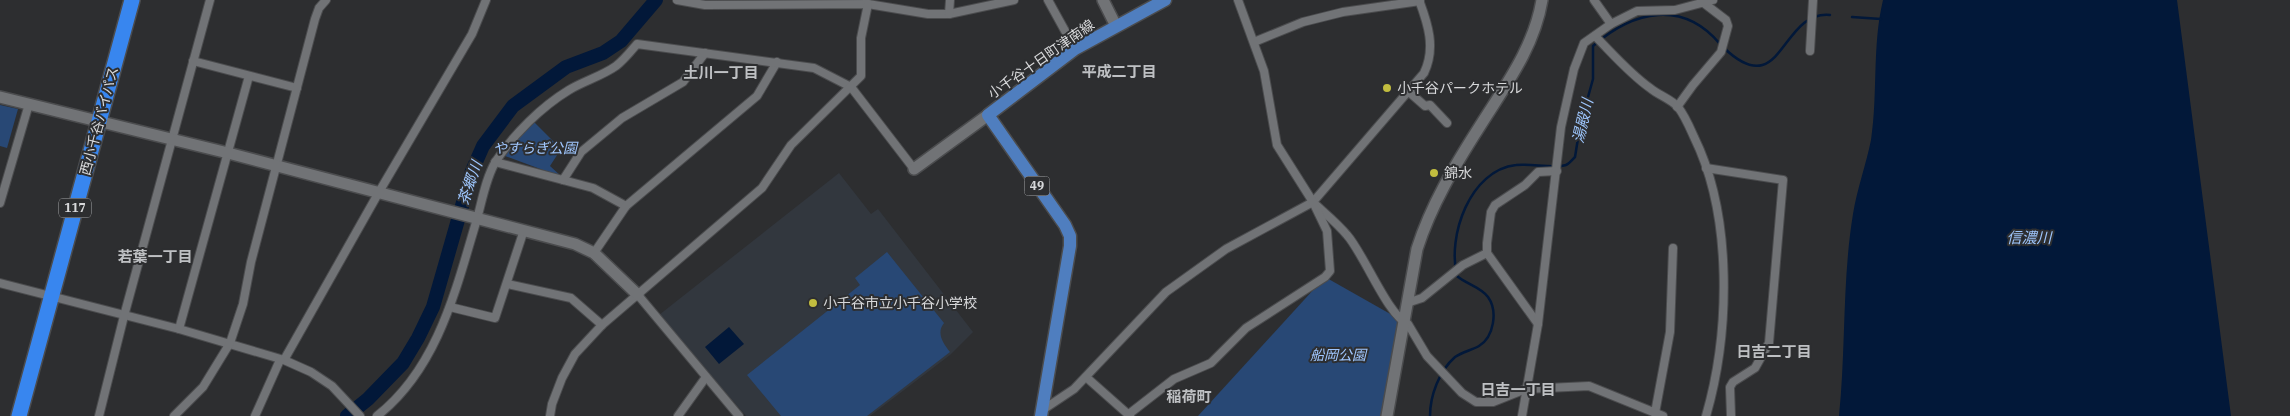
<svg xmlns="http://www.w3.org/2000/svg" width="2290" height="416" viewBox="0 0 2290 416" font-family="'IBM Plex Serif','Noto Sans JP',serif">
<style>
.built{fill:#32373e}
.green{fill:#284875}
.water{fill:#021839}
.lines{fill:none;stroke-linecap:round;stroke-linejoin:round}
.stream{stroke:#021839;stroke-width:2.5}
.river{stroke:#021839;stroke-width:14}
.street-casing{stroke:#4b4c4e;stroke-width:10}
.secondary-casing{stroke:#4b4c4e;stroke-width:14}
.primary-casing{stroke:#4b4c4e;stroke-width:15}
.highway-casing{stroke:#4b4c4e;stroke-width:18}
.street{stroke:#717376;stroke-width:8}
.secondary{stroke:#717376;stroke-width:11}
.primary{stroke:#4f7ebf;stroke-width:12}
.highway{stroke:#3886ef;stroke-width:15}
.poi-dot{fill:#c2bd3f;stroke:#2d2e30;stroke-width:2}
.labels{text-anchor:middle;stroke-width:4;stroke-linejoin:round;paint-order:stroke}
.shield{fill:#2d2e30;stroke:#a4a5a7;stroke-width:1}
.shield-label{font-size:12px;font-weight:bold;fill:#d7d8da}
.street-label{font-size:14px;fill:#d7d8da;stroke:#2d2e30}
.poi-label{font-size:14px;fill:#d7d8da;stroke:#2d2e30;text-anchor:start}
.park-label{font-size:14px;font-style:italic;fill:#a0c7ff;stroke:#2d2e30}
.neighbourhood-label{font-size:15px;font-weight:bold;fill:#bec0c3;stroke:#2d2e30}
.water-label{font-size:15px;font-style:italic;fill:#9ec6fd;stroke:#2d2e30}
</style>
<rect width="100%" height="100%" fill="#2d2e30"/>
<polygon class="built" points="839,173 871,214 878,209 973,332 950,355 870,416 746,416 659,315"/>
<g class="green">
<polygon points="0,105 18,109 7,148 0,146"/>
<polygon points="534,122 561,149 550,166 562,177 505,156 522,133"/>
<path d="M887,252L944,323C936,333 943,343 950,352L867,416H781L747,375L860,285L855,278Z"/>
<polygon points="1325,277 1408,324 1389,416 1198,416"/>
</g>
<g class="water">
<path d="M1883,0H2177L2231,416H1839C1846,349 1842,281 1853,214C1857,189 1866,165 1871,140C1878,94 1872,46 1883,0Z"/>
<polygon points="729,327 744,344 719,364 705,347"/>
</g>
<g class="lines">
<g class="stream">
<polyline points="1852,17 1881,19"/>
<path d="M1724,48C1783,104 1780,10 1830,15"/>
<path d="M1430,416C1430,396 1439,371 1455,357C1462,352 1472,350 1479,346C1494,337 1498,311 1488,297C1481,287 1466,284 1457,276C1447,236 1470,170 1516,165C1530,163 1554,169 1566,165C1569,164 1573,159 1575,157L1580,126L1593,79V46C1634,10 1683,0 1720,44"/>
</g>
<polyline class="river" points="347,416 368,399 403,363 418,338 433,307 472,171 483,146 513,106 566,67 603,53 621,41 656,0"/>
<defs>
<g id="street">
<polyline points="677,0 705,5 868,4 928,14 949,14 1014,0"/>
<polyline points="1048,0 1075,49"/>
<polyline points="1594,0 1611,24"/>
<polyline points="949,14 950,0"/>
<path d="M1595,36C1613,54 1629,73 1650,88C1658,95 1671,99 1678,107C1685,116 1690,128 1694,137C1733,216 1730,333 1706,416"/>
<polyline points="1254,42 1303,22 1343,12 1420,1"/>
<polyline points="1810,51 1813,0"/>
<polyline points="193,61 297,88"/>
<polyline points="1409,92 1425,106 1430,105 1447,123"/>
<polyline points="1677,107 1693,85 1721,52 1728,26 1726,20 1705,4"/>
<polyline points="495,162 593,188 626,206"/>
<polyline points="1706,168 1783,180 1769,343 1755,368 1733,382 1730,387 1731,416"/>
<polyline points="563,180 581,152 622,118 683,82 705,53"/>
<polyline points="0,203 29,104"/>
<path d="M1316,205C1327,215 1338,224 1347,235C1364,254 1388,316 1408,324L1427,356L1462,393L1476,402H1493L1526,389L1589,386L1663,416"/>
<polyline points="594,253 626,206 757,96 777,62"/>
<polyline points="0,283 179,329 284,360 311,372 332,386 360,416"/>
<polyline points="507,284 571,298 602,325"/>
<polyline points="638,295 739,416"/>
<polyline points="1407,303 1422,298 1463,265 1487,253"/>
<polyline points="450,307 495,318 524,230"/>
<polyline points="1538,324 1487,253 1487,243 1491,212 1495,205 1525,185 1538,172 1557,171"/>
<polyline points="179,329 249,76"/>
<polyline points="284,360 379,192 472,34 486,0"/>
<polyline points="1086,377 1130,416"/>
<path d="M1044,409L1074,389L1166,292L1226,249L1313,202L1424,73C1436,48 1428,24 1419,0"/>
<polyline points="1655,413 1670,332 1673,248"/>
<polyline points="1129,414 1174,379 1211,363 1246,328 1325,277 1330,271 1327,231 1313,202 1277,145 1264,71 1238,0"/>
<polyline points="99,416 124,316 210,0"/>
<polyline points="174,416 203,387 230,343 243,304 251,262 315,19 319,8 326,0"/>
<polyline points="255,416 280,360"/>
<path d="M377,416C438,368 456,289 477,219C482,201 486,177 496,161C514,134 541,107 569,90C584,81 602,76 616,66C624,60 631,51 637,44L814,68L851,87L914,169"/>
<polyline points="550,416 552,404 562,378 575,354 602,325 762,188 791,145 861,76 861,38 868,4"/>
<polyline points="678,416 706,377"/>
<polyline points="1522,416 1538,324 1561,127 1574,69 1584,43 1611,24 1637,11 1675,10 1713,0"/>
</g>
<g id="secondary">
<polyline points="1103,0 1116,26"/>
<polyline points="0,97 228,153 575,244 594,253 638,295"/>
<polyline points="914,169 988,115"/>
<path d="M1387,416L1417,249C1431,205 1455,165 1480,126C1505,86 1534,48 1542,0"/>
</g>
<polyline id="primary" points="1041,416 1070,246 1070,236 1065,225 988,115 1075,49 1165,0"/>
<polyline id="highway" points="19,416 132,0"/>
</defs>
<use href="#street" class="street-casing"/>
<use href="#secondary" class="secondary-casing"/>
<use href="#primary" class="primary-casing"/>
<use href="#highway" class="highway-casing"/>
<use href="#street" class="street"/>
<use href="#secondary" class="secondary"/>
<use href="#primary" class="primary"/>
<use href="#highway" class="highway"/>
</g>
<g class="poi-dot">
<circle cx="1387" cy="88" r="5"/>
<circle cx="1434" cy="173" r="5"/>
<circle cx="813" cy="303" r="5"/>
</g>
<g class="labels">
<g class="shield">
<rect x="1024.5" y="176.5" width="25" height="19" rx="4"/>
<rect x="59" y="198.5" width="32" height="19" rx="4"/>
</g>
<g class="shield-label">
<text x="1037" y="190">49</text>
<text x="75" y="212">117</text>
</g>
<g class="street-label">
<text transform="translate(1041 59) rotate(-35)" y="5">小千谷十日町津南線</text>
<text transform="translate(99 121) rotate(-75)" y="5">西小千谷バイパス</text>
</g>
<g class="poi-label">
<text x="1397" y="93">小千谷パークホテル</text>
<text x="1444" y="178">錦水</text>
<text x="823" y="308">小千谷市立小千谷小学校</text>
</g>
<g class="park-label">
<text x="535" y="153">やすらぎ公園</text>
<text x="1338" y="360">船岡公園</text>
</g>
<g class="neighbourhood-label">
<text x="1119" y="77">平成二丁目</text>
<text x="721" y="78">土川一丁目</text>
<text x="155" y="262">若葉一丁目</text>
<text x="1774" y="357">日吉二丁目</text>
<text x="1518" y="395">日吉一丁目</text>
<text x="1189" y="402">稲荷町</text>
</g>
<g class="water-label">
<text transform="translate(1583 121) rotate(-77)" y="5">湯殿川</text>
<text transform="translate(470 183) rotate(-71)" y="5">茶郷川</text>
<text x="2029" y="243">信濃川</text>
</g>
</g>
</svg>
